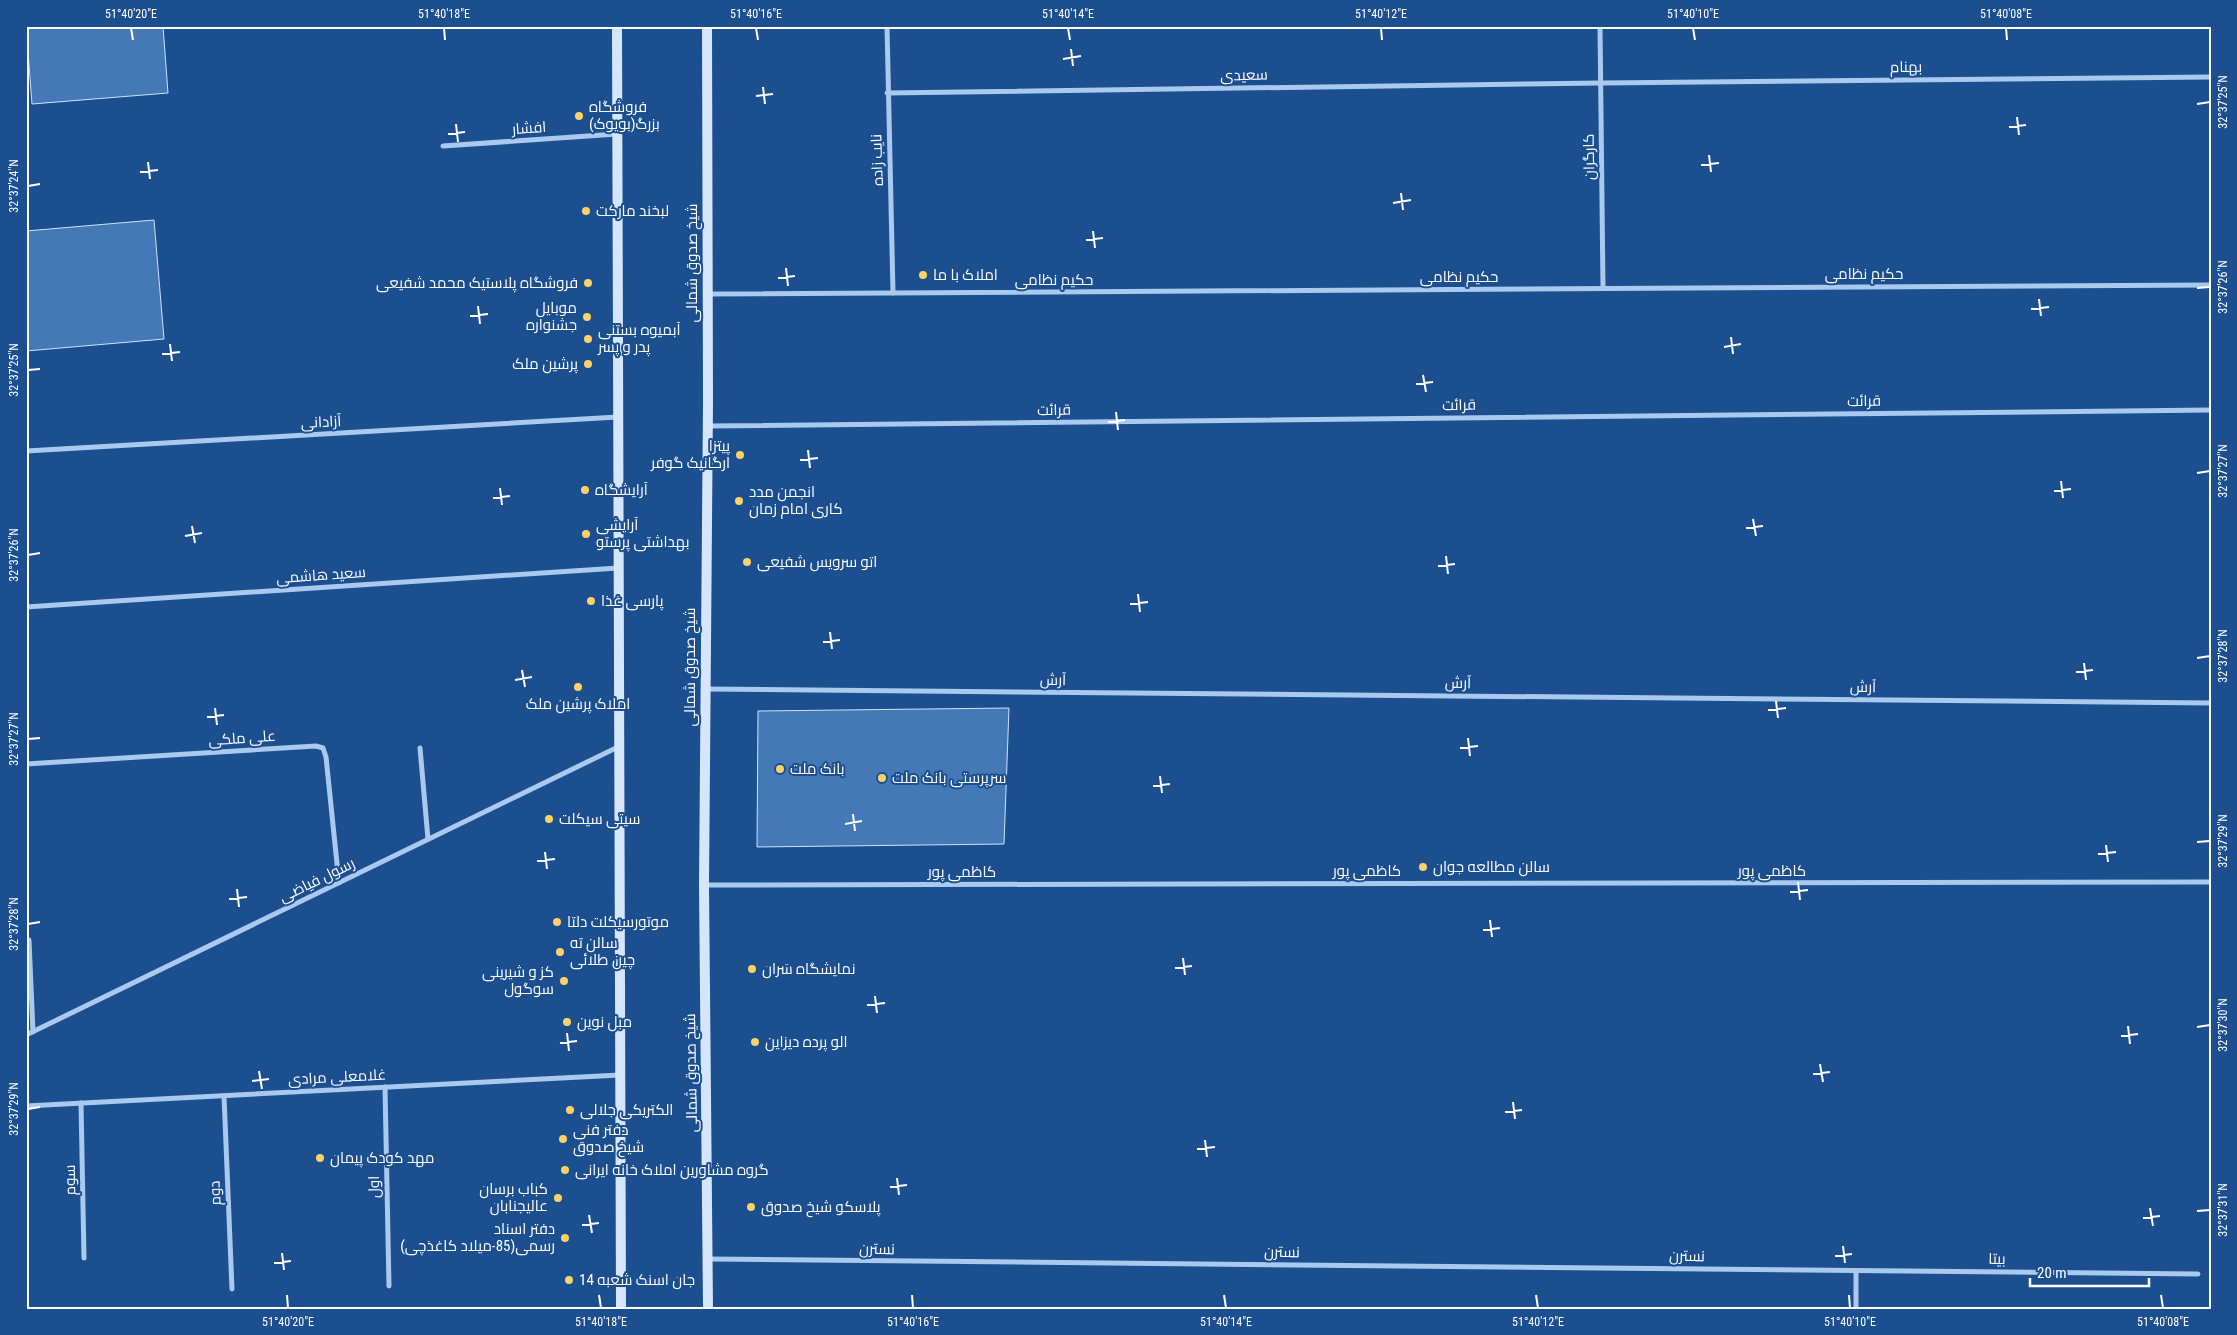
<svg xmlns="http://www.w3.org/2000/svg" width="2237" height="1335" viewBox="0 0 2237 1335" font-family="'Roboto Condensed',Cairo,sans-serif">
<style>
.building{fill:#4478b7;stroke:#cfe3fa}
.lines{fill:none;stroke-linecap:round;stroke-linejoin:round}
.minor{stroke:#a9c9ee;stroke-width:5}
.secondary{stroke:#d6e6fa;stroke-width:10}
.ticks{fill:none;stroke:#fff;stroke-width:2}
.poi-dot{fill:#ffd166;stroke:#1b4f8f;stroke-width:2}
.labels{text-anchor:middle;stroke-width:4;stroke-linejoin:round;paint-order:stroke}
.street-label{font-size:15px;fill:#fff;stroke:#1b4f8f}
.poi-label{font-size:15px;fill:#fff;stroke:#1b4f8f;text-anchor:start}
.neatline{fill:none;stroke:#fff;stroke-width:2}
.ticks-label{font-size:12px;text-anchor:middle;fill:#fff}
</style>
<rect width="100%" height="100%" fill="#1b4f8f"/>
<g class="building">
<polygon points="26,26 163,26 168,93 32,104"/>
<polygon points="154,220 164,339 26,351 26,231"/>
<polygon points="1009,708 1004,844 757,847 758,711"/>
</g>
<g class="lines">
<g class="minor">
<polyline points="887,26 893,293"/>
<polyline points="1600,26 1603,288"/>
<polyline points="887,93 1601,83 2211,77"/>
<polyline points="443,146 617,134"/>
<polyline points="707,294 2211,285"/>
<polyline points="707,426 2211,410"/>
<polyline points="26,451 618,417"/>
<polyline points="26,607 618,568"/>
<polyline points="705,689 2211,703"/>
<polyline points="420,748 428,839"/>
<polyline points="26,764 316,746 323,748 326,757 339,883"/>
<polyline points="704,885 2211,882"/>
<polyline points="29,940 33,1032"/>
<polyline points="26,1035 618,747"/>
<polyline points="385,1087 389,1286"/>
<polyline points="224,1096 232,1289"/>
<polyline points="81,1103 84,1258"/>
<polyline points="26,1106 620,1075"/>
<polyline points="708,1259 2198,1274"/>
<polyline points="1856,1271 1856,1309"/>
</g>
<g class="secondary">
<polyline points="617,26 621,1309"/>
<polyline points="707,26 708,402 704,885 708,1309"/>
</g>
</g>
<path class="ticks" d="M131,28L133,40M444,28L445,40M756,28L758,40M1068,28L1070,40M1381,28L1382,40M1693,28L1695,40M2006,28L2007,40M1071,49L1073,66M1063,59L1081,56M763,87L765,104M756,96L773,94M2197,104L2210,102M2017,117L2019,135M456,124L458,142M2009,127L2026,125M448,134L465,132M1709,155L1711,172M148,162L150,179M1701,165L1719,163M140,172L158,170M28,186L40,184M1401,193L1403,210M1393,203L1411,200M1093,231L1095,248M1086,240L1103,238M786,268L788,286M778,278L795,276M2197,288L2210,287M2039,299L2041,316M478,306L480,324M2031,309L2049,307M470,316L488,314M1731,337L1733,354M170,344L172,361M1724,347L1741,344M162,354L180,352M28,370L40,369M1423,375L1426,392M1416,384L1433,382M1116,412L1118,430M1108,422L1125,420M808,450L810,468M800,460L818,458M2197,473L2210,471M2061,481L2063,498M500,488L502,505M2054,491L2071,489M493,498L510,496M1753,519L1756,536M192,526L195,543M1746,528L1763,526M185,536L202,533M28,555L40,553M1446,556L1448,574M1438,566L1455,564M1138,594L1140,612M1130,604L1148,602M830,632L832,649M823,642L840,640M2197,658L2210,656M2084,663L2086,680M522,670L525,687M2076,672L2093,670M515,680L532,677M1776,701L1778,718M215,708L217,725M1768,710L1786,708M207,717L224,715M1468,738L1470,756M28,739L40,738M1460,748L1478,746M1160,776L1162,793M1153,786L1170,784M853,814L855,831M845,824L862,821M2197,842L2210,841M2106,845L2108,862M545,852L547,869M2098,854L2116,852M537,861L555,859M1798,882L1800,900M237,889L239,907M1790,892L1808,890M229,899L247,897M1490,920L1492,937M28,924L40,922M1483,930L1500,928M1183,958L1185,975M1175,968L1192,966M875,996L877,1013M867,1005L885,1003M2128,1026L2130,1044M2197,1027L2210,1025M567,1033L569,1051M2121,1036L2138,1034M560,1043L577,1041M1820,1064L1823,1082M259,1071L262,1089M1813,1074L1830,1072M252,1081L269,1079M1513,1102L1515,1119M28,1109L40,1107M1505,1112L1522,1110M1205,1140L1207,1157M1197,1149L1215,1147M897,1178L899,1195M890,1187L907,1185M2150,1208L2153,1226M2197,1211L2210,1210M589,1215L592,1233M2143,1218L2160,1216M582,1225L599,1223M1843,1246L1845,1263M282,1253L284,1270M1835,1256L1852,1254M274,1263L291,1261M287,1295L288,1308M599,1295L601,1308M912,1295L913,1308M1224,1295L1226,1308M1536,1295L1538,1308M1849,1295L1850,1308M2161,1295L2163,1308"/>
<g class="poi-dot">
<circle cx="579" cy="116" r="5"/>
<circle cx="586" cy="211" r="5"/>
<circle cx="923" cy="275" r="5"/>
<circle cx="588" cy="283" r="5"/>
<circle cx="587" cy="317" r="5"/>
<circle cx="588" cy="339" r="5"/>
<circle cx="588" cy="364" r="5"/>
<circle cx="740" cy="455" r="5"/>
<circle cx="585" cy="490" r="5"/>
<circle cx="739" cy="501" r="5"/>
<circle cx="586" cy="534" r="5"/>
<circle cx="747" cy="562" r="5"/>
<circle cx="591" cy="601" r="5"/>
<circle cx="578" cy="687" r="5"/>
<circle cx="780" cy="769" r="5"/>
<circle cx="882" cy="778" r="5"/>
<circle cx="549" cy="819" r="5"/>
<circle cx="1423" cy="867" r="5"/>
<circle cx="557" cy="922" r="5"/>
<circle cx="560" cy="952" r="5"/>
<circle cx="752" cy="969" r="5"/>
<circle cx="564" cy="981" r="5"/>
<circle cx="567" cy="1022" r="5"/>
<circle cx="755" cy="1042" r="5"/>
<circle cx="570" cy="1110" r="5"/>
<circle cx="563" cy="1139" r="5"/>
<circle cx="320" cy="1158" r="5"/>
<circle cx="565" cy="1170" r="5"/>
<circle cx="558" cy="1198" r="5"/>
<circle cx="751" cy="1207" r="5"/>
<circle cx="565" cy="1238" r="5"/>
<circle cx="569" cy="1280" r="5"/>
</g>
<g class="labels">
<g class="street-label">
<text transform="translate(1906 67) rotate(-1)" y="5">بهنام</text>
<text transform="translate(1244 75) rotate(-1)" y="5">سعیدی</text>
<text transform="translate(529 128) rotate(-4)" y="5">افشار</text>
<text transform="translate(1589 157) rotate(-91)" y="5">کارگران</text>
<text transform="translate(877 160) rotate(-92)" y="5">نایب زاده</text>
<text transform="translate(692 263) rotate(-90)" y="5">شیخ صدوق شمالی</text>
<text x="1864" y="279">حکیم نظامی</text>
<text x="1459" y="282">حکیم نظامی</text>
<text x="1054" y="285">حکیم نظامی</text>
<text transform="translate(1864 401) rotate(-1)" y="5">قرائت</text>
<text transform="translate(1459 405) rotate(-1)" y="5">قرائت</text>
<text transform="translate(1054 410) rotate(-1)" y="5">قرائت</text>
<text transform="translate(321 422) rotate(-3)" y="5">آزادانی</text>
<text transform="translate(321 575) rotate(-4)" y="5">سعید هاشمی</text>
<text transform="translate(690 667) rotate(-90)" y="5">شیخ صدوق شمالی</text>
<text transform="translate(1053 680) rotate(1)" y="5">آرش</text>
<text transform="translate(1458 683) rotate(1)" y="5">آرش</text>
<text transform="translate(1863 687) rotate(1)" y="5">آرش</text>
<text transform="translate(242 738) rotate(-4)" y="5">علی ملکی</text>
<text x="1367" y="876">کاظمی پور</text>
<text x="1772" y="876">کاظمی پور</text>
<text x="962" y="877">کاظمی پور</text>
<text transform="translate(317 880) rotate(-26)" y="5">رسول فیاضی</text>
<text transform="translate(691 1073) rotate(-91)" y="5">شیخ صدوق شمالی</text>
<text transform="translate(337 1077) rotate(-3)" y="5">غلامعلی مرادی</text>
<text transform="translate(70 1180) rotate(-91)" y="5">سوم</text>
<text transform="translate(374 1187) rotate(-91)" y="5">اول</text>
<text transform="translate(215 1193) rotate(-92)" y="5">دوم</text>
<text transform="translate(877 1249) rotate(1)" y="5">نسترن</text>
<text transform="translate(1282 1252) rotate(1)" y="5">نسترن</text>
<text transform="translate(1687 1256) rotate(1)" y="5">نسترن</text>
<text transform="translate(1997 1259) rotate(1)" y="5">بیتا</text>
</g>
<g class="poi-label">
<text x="589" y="112">فروشگاه<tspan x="589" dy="17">بزرگ(بویوک)</tspan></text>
<text x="596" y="216">لبخند مارکت</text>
<text x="933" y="280">املاک با ما</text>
<text x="578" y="288" text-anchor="end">فروشگاه پلاستیک محمد شفیعی</text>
<text x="577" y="313" text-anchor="end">موبایل<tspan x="577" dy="17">جشنواره</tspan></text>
<text x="598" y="335">آبمیوه بستنی<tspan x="598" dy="17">پدر و پسر</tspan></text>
<text x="578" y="369" text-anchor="end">پرشین ملک</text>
<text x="730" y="451" text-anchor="end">پیتزا<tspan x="730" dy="17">ارگانیک گوفر</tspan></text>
<text x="595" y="495">آرایشگاه</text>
<text x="749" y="497">انجمن مدد<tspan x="749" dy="17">کاری امام زمان</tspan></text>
<text x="596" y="530">آرایشی<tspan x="596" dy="17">بهداشتی پرستو</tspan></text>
<text x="757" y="567">اتو سرویس شفیعی</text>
<text x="601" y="606">پارسی غذا</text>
<text x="578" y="709" text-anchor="middle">املاک پرشین ملک</text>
<text x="790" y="774">بانک ملت</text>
<text x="892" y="783">سرپرستی بانک ملت</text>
<text x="559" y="824">سیتی سیکلت</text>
<text x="1433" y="872">سالن مطالعه جوان</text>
<text x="567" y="927">موتورسیکلت دلتا</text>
<text x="570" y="948">سالن ته<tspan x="570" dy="17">چین طلائی</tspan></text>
<text x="762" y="974">نمایشگاه سَران</text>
<text x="554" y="977" text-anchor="end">کز و شیرینی<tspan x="554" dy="17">سوگول</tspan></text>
<text x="577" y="1027">مبل نوین</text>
<text x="765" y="1047">الو پرده دیزاین</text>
<text x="580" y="1115">الکتریکی جلالی</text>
<text x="573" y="1135">دفتر فنی<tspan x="573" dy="17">شیخ صدوق</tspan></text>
<text x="330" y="1163">مهد کودک پیمان</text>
<text x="575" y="1175">گروه مشاورین املاک خانه ایرانی</text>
<text x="548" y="1194" text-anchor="end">کباب برسان<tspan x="548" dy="17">عالیجنابان</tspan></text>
<text x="761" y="1212">پلاسکو شیخ صدوق</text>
<text x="555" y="1234" text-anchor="end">دفتر اسناد<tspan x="555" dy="17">رسمی(85-میلاد کاغذچی)</tspan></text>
<text x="579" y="1285">جان اسنک شعبه 14</text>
</g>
</g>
<rect width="2237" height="1335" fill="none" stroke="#1b4f8f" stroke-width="55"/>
<path d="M2030 1278v8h119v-8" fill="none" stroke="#ffffff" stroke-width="2.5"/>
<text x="2037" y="1278" font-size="15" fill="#ffffff" stroke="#1b4f8f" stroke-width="4" paint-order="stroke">20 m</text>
<rect x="28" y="28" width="2182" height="1280" class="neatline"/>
<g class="ticks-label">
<text x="131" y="18">51°40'20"E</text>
<text x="444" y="18">51°40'18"E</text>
<text x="756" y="18">51°40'16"E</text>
<text x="1068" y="18">51°40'14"E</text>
<text x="1381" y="18">51°40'12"E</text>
<text x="1693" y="18">51°40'10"E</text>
<text x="2006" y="18">51°40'08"E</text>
<text transform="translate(2223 102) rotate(-90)" y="4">32°37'25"N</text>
<text transform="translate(14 186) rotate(-90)" y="4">32°37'24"N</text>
<text transform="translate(2223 287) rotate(-90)" y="4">32°37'26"N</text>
<text transform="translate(14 370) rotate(-90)" y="4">32°37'25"N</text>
<text transform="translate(2223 471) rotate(-90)" y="4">32°37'27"N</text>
<text transform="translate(14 555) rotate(-90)" y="4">32°37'26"N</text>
<text transform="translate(2223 656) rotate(-90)" y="4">32°37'28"N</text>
<text transform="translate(14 739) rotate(-90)" y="4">32°37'27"N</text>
<text transform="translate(2223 841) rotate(-90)" y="4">32°37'29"N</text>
<text transform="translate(14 924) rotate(-90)" y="4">32°37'28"N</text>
<text transform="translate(2223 1025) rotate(-90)" y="4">32°37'30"N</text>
<text transform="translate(14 1109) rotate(-90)" y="4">32°37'29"N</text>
<text transform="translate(2223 1210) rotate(-90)" y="4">32°37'31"N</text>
<text x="288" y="1326">51°40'20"E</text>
<text x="601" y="1326">51°40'18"E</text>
<text x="913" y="1326">51°40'16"E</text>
<text x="1226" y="1326">51°40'14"E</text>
<text x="1538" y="1326">51°40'12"E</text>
<text x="1850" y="1326">51°40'10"E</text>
<text x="2163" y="1326">51°40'08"E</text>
</g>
</svg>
